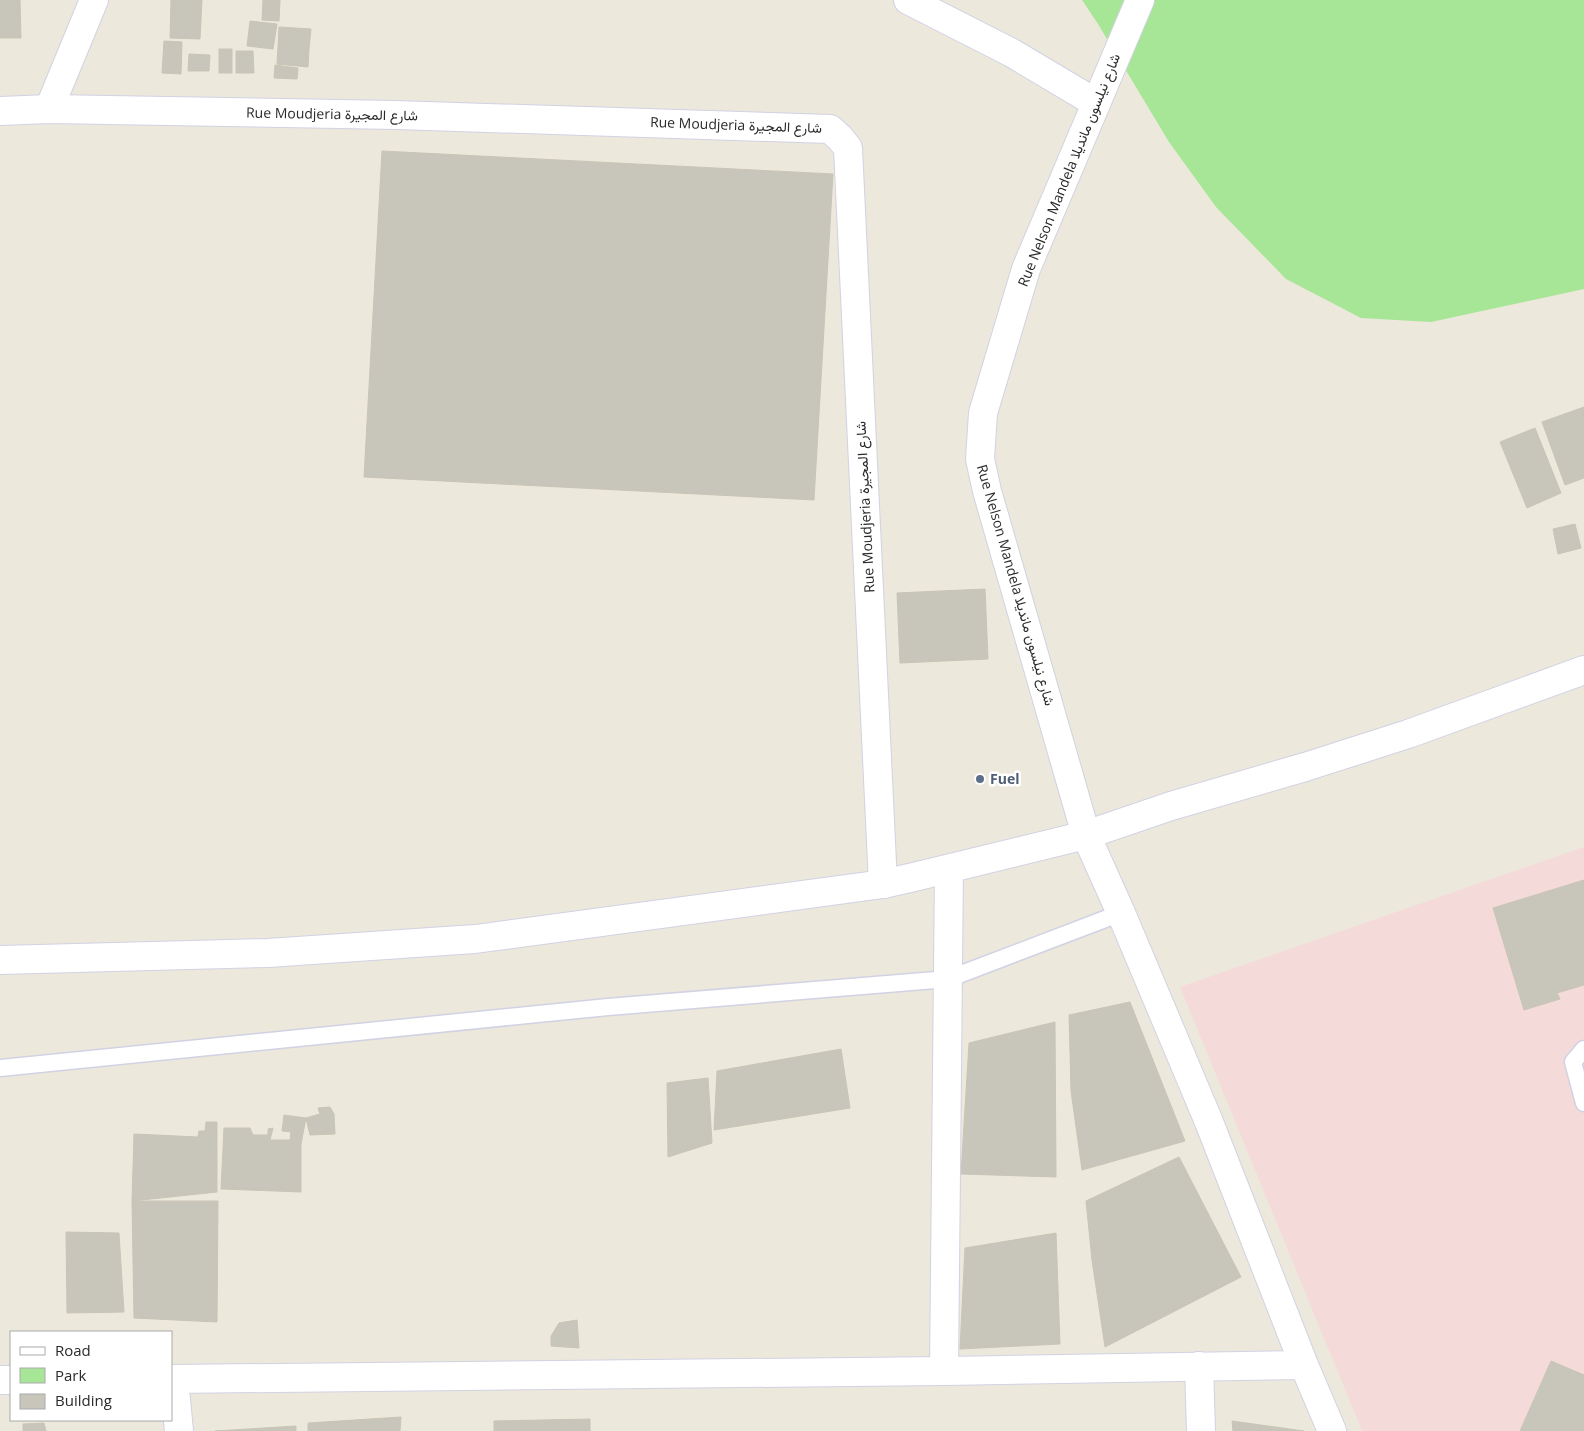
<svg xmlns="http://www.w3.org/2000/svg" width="1584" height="1431" viewBox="0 0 1584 1431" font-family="'Open Sans',Vazirmatn,sans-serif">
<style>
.medical{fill:#f4dbd9}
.green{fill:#a6e696}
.building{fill:#c8c5bb;stroke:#c9c5b5}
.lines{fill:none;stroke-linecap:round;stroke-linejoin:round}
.service-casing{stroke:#d1d2e4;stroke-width:19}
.minor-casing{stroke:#d1d2e4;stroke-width:30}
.tertiary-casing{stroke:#d1d2e4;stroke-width:30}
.secondary-casing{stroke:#d1d2e4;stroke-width:30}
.service{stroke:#fff;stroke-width:16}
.minor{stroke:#fff;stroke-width:28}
.tertiary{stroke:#fff;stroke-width:28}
.secondary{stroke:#fff;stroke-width:28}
.service-dot{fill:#5c6f8a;stroke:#fff;stroke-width:2}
.labels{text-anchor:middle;stroke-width:5;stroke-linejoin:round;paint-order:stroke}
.street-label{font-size:14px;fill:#2a2a2a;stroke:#fff}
.service-label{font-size:14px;font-weight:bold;fill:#4e5e75;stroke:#fff;text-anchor:start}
</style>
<rect width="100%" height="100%" fill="#ede8dc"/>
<polygon class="medical" points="1584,847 1584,1431 1362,1431 1180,987"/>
<polygon class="green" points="1082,0 1584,0 1584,289 1431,322 1361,318 1286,279 1216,207 1169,142 1098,24"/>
<g class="building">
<polygon points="0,0 20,0 21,38 0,38"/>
<polygon points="171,0 202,0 200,39 170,38"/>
<polygon points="263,0 280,0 279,21 262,20"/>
<polygon points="250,21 277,24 273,49 247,46"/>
<polygon points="279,27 311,29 309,49 278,47"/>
<polygon points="164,41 182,42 181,74 162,73"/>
<polygon points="278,47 309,49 308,67 277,64"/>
<rect x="219" y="49" width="13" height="24"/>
<polygon points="236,51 253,51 254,73 236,73"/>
<polygon points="189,54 210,55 209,71 188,71"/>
<polygon points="275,65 298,68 297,79 274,78"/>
<polygon points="382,151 833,174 814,500 364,477"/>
<polygon points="1584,407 1584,478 1565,485 1542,422"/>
<polygon points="1535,428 1561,493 1527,508 1500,442"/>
<polygon points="1575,524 1581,548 1558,554 1553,529"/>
<polygon points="985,589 988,659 900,663 897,593"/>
<polygon points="1584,880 1584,985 1557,993 1560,999 1524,1010 1493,908"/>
<polygon points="1130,1002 1185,1141 1082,1170 1071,1091 1069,1015"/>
<polygon points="1055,1022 1056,1177 961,1174 969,1043"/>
<polygon points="841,1049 850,1108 714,1130 717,1071"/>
<polygon points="708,1078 712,1143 668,1157 667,1083"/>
<polygon points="330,1107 334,1114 335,1134 310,1135 306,1118 320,1114 318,1108"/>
<polygon points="284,1115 306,1118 301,1144 301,1192 221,1189 224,1128 250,1128 253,1135 268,1135 268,1129 273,1128 270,1140 290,1140 291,1132 282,1131"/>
<polygon points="206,1122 217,1122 217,1192 132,1201 134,1134 198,1137 199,1131 205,1131"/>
<polygon points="1179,1157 1241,1277 1105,1347 1092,1260 1086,1201"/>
<polygon points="132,1201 218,1201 217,1322 134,1318"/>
<polygon points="66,1232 119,1233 124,1312 67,1313"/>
<polygon points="1056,1233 1060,1344 960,1349 965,1248"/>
<polygon points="577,1320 579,1348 551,1346 551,1336 559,1323"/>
<polygon points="1551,1361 1584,1375 1584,1431 1520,1431"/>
<polygon points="401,1417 400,1431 308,1431 308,1423"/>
<polygon points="590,1419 590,1431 494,1431 494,1421"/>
<polygon points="1232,1421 1304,1431 1233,1431"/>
<polygon points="44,1423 46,1431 23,1431 23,1424"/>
<polygon points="296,1426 296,1431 215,1431"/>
</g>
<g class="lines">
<defs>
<g id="service">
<polyline points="1584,1049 1573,1062 1584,1103"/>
<polyline points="0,1068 608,1007 948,979 1121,913"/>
</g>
<g id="minor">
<polyline points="908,0 1012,53 1096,103"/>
<polyline points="49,109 94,0"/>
<polyline points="0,111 49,109 396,115 830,129 840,138 848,148 883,884"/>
<polyline points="1086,835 987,491 980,459 983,413 1026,269 1140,0"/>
<polyline points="1199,1366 1201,1431"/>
<polyline points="944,1371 949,869"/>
<polyline points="171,1379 944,1371 1304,1365"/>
<polyline points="174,1379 179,1431"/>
<polyline points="0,1380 11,1380"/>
</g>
<polyline id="tertiary" points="1086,835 1121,913 1209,1122 1304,1365 1332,1431"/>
<polyline id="secondary" points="0,960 268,953 475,939 883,884 914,877 1086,835 1171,806 1305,767 1408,734 1584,670"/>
</defs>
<use href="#service" class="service-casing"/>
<use href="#minor" class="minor-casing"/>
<use href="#tertiary" class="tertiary-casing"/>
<use href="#secondary" class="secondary-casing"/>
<use href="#service" class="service"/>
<use href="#minor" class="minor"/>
<use href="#tertiary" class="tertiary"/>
<use href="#secondary" class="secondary"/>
</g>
<circle class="service-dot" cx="980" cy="779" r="5"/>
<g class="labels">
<g class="street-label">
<text transform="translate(332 114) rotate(1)" y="5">Rue Moudjeria شارع المجيرة</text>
<text transform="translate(736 125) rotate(2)" y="5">Rue Moudjeria شارع المجيرة</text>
<text transform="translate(1069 170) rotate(-68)" y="5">Rue Nelson Mandela شارع نيلسون مانديلا</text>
<text transform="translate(865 507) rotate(-93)" y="5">Rue Moudjeria شارع المجيرة</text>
<text transform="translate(1016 585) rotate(74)" y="5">Rue Nelson Mandela شارع نيلسون مانديلا</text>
</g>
<g class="service-label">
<text x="990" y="784">Fuel</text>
</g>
</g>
<rect x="10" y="1331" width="162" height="90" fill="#ffffff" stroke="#aaaaaa"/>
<rect x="20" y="1347" width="25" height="8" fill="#ffffff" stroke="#aaaaaa"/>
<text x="55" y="1356" font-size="15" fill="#2a2a2a">Road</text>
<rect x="20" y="1368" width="25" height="15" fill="#a6e696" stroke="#aaaaaa"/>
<text x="55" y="1381" font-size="15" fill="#2a2a2a">Park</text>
<rect x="20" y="1394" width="25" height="15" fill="#c8c5bb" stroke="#aaaaaa"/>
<text x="55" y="1406" font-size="15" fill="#2a2a2a">Building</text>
</svg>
